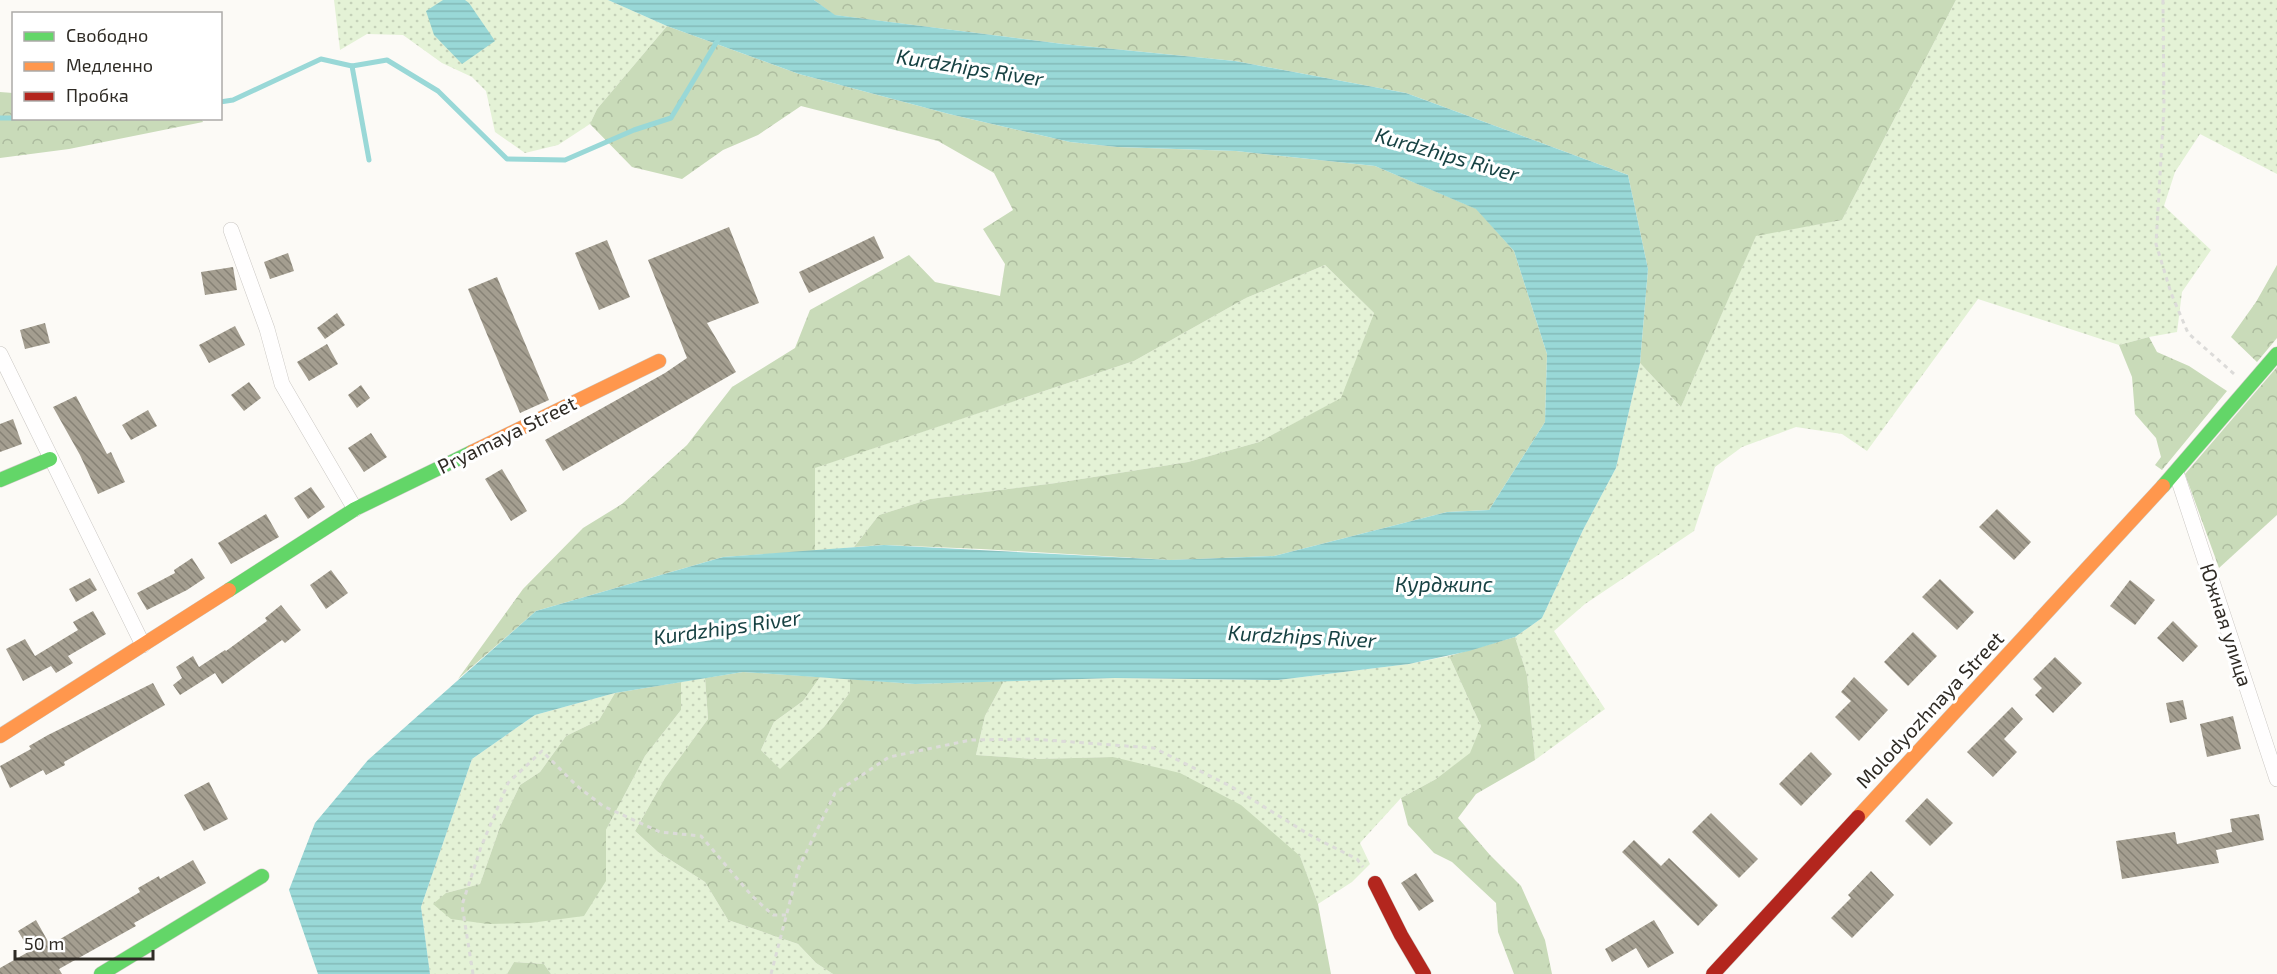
<svg xmlns="http://www.w3.org/2000/svg" width="2277" height="974" viewBox="0 0 2277 974" font-family="'Exo 2',sans-serif">
<style>
.grass{fill:url(#grass-dots)}
.forest{fill:url(#forest-crowns)}
.water{fill:url(#water-rules)}
.lines{fill:none;stroke-linecap:round;stroke-linejoin:round}
.stream{stroke:#99d8d7;stroke-width:5}
.building{fill:url(#building-back-hatch)}
.street-casing{stroke:#cbc8c4;stroke-width:16}
.fast-casing{stroke:#cbc8c4;stroke-width:15}
.slow-casing{stroke:#cbc8c4;stroke-width:15}
.jam-casing{stroke:#cbc8c4;stroke-width:15}
.path{stroke:#dcdbd9;stroke-width:3;stroke-dasharray:4.5 4.5;stroke-linecap:butt}
.street{stroke:#fffefe;stroke-width:15}
.fast{stroke:#63d668;stroke-width:14}
.slow{stroke:#ff974d;stroke-width:14}
.jam{stroke:#b3261e;stroke-width:14}
.labels{text-anchor:middle;stroke-width:6;stroke-linejoin:round;paint-order:stroke}
.street-label{font-size:20px;fill:#2f2b25;stroke:#fff}
.water-label{font-size:21px;font-style:italic;fill:#174243;stroke:#fff}
</style>
<defs>
<pattern id="grass-dots" width="8" height="8" patternUnits="userSpaceOnUse" patternTransform="scale(1.5)"><rect width="8" height="8" fill="#e4f2d6"/><path d="M2 2h.1M6 6h.1" fill="none" stroke="#c4d0b8" stroke-width="1.8" stroke-linecap="round"/></pattern>
<pattern id="forest-crowns" width="20" height="18" patternUnits="userSpaceOnUse" patternTransform="scale(1.5)"><rect width="20" height="18" fill="#c9dbb9"/><path d="M2 6a3 3 0 1 1 6 0M12 15a3 3 0 1 1 6 0" fill="none" stroke="#adbc9f"/></pattern>
<pattern id="water-rules" width="6" height="5" patternUnits="userSpaceOnUse" patternTransform="scale(1.5)"><rect width="6" height="5" fill="#99d8d7"/><path d="M0 2.5h6" fill="none" stroke="#84bab8"/></pattern>
<pattern id="building-back-hatch" width="6" height="6" patternUnits="userSpaceOnUse" patternTransform="scale(1.5)"><rect width="6" height="6" fill="#a49e90"/><path d="M-1 5l2 2M0 0l6 6M5-1l2 2" fill="none" stroke="#868175"/></pattern>
</defs>
<rect width="100%" height="100%" fill="#fcfaf6"/>
<g class="grass">
<polygon points="334,0 608,0 667,26 597,109 590,124 558,145 525,153 495,132 486,91 472,77 442,63 403,35 367,34 340,50"/>
<polygon points="1956,0 2277,0 2277,174 2200,134 2175,172 2164,206 2211,250 2182,292 2177,332 2149,337 2119,345 1978,299 1867,451 1842,434 1796,427 1742,447 1715,467 1694,531 1585,604 1554,631 1605,709 1535,760 1527,675 1515,637 1542,618 1583,530 1616,468 1640,363 1681,407 1756,235 1842,220"/>
<polygon points="1325,265 1374,313 1342,398 1259,442 1188,462 1056,483 930,499 879,515 854,547 815,551 814,468 1134,361 1246,298"/>
<polygon points="1449,656 1481,726 1471,753 1436,779 1401,798 1360,843 1370,864 1352,882 1318,904 1300,856 1113,757 1035,759 976,755 985,716 1004,681 1115,678 1278,680 1409,664"/>
<polygon points="820,677 850,679 850,692 824,727 780,770 761,750 774,722 803,701"/>
<polygon points="705,678 708,719 665,778 635,831 658,852 705,882 728,920 798,944 816,963 833,974 551,974 544,964 514,962 507,974 430,974 421,907 472,759 535,715 615,693 599,720 566,736 540,772 520,785 500,827 480,884 446,893 606,881 606,830 645,756 681,710 681,682"/>
</g>
<g class="forest">
<polygon points="814,0 1956,0 1842,220 1756,236 1681,407 1640,363 1648,269 1628,175 1406,93 1235,61 1063,44 834,15"/>
<polygon points="667,26 799,74 949,114 1070,142 1117,147 1236,151 1375,166 1477,209 1514,251 1547,354 1545,422 1489,510 1447,512 1274,556 1171,560 981,549 884,545 854,547 879,515 930,499 1056,483 1188,462 1259,442 1341,398 1374,313 1325,265 1246,298 1134,361 815,468 815,551 723,557 536,611 458,679 523,589 583,528 622,504 687,445 732,387 795,348 810,310 909,255 935,282 1000,296 1005,264 983,229 1013,210 994,173 938,141 801,106 758,135 723,150 682,179 632,167 590,124 597,109"/>
<polygon points="0,92 13,93 14,118 201,118 203,122 69,149 0,158"/>
<polygon points="2277,265 2277,338 2257,362 2231,337 2256,302"/>
<polygon points="2149,337 2157,352 2189,366 2227,391 2162,470 2155,465 2161,457 2156,438 2135,414 2132,377 2119,345"/>
<polygon points="2277,367 2277,515 2219,568 2185,474"/>
<polygon points="1515,637 1527,675 1535,760 1476,794 1458,818 1490,855 1521,886 1545,940 1552,974 1514,974 1498,932 1496,903 1452,862 1434,853 1408,825 1401,798 1436,779 1470,753 1481,726 1449,656"/>
<polygon points="743,672 820,677 803,701 774,722 761,750 780,769 824,727 850,692 850,679 915,684 1004,681 985,716 976,755 1035,759 1113,757 1180,773 1241,805 1300,856 1318,904 1331,974 833,974 816,963 798,944 728,920 705,882 658,852 635,831 665,778 708,719 705,678"/>
<polygon points="681,682 681,710 645,756 606,830 606,881 584,916 530,923 488,924 451,919 433,904 446,893 480,884 500,827 520,785 540,772 566,736 599,720 615,693"/>
<polygon points="514,962 544,964 551,974 507,974"/>
</g>
<g class="water">
<polygon points="443,0 465,0 469,3 495,41 462,64 434,35 426,11"/>
<polygon points="608,0 814,0 835,15 1063,44 1235,61 1406,93 1628,175 1648,269 1640,363 1616,468 1583,530 1542,618 1515,637 1469,651 1409,664 1278,680 1115,678 915,684 743,672 615,693 535,715 472,759 421,907 430,974 318,974 289,890 315,823 368,760 536,611 723,557 884,545 1171,560 1274,556 1447,512 1489,510 1545,422 1547,354 1514,251 1476,209 1375,166 1236,151 1117,147 1070,142 949,114 799,74 667,26"/>
</g>
<g class="lines">
<g class="stream">
<polyline points="352,66 387,60 438,91 507,159 565,160 634,130 671,118 719,38"/>
<polyline points="220,102 233,100 321,59 352,66 369,160"/>
<polyline points="0,118 14,118"/>
</g>
</g>
<g class="building">
<polygon points="729,227 759,303 707,323 736,372 563,471 545,440 665,373 687,358 648,260"/>
<polygon points="874,236 884,258 809,293 799,272"/>
<polygon points="607,240 630,297 599,310 575,253"/>
<polygon points="288,253 294,271 270,279 264,262"/>
<polygon points="233,267 237,290 205,295 201,272"/>
<polygon points="497,277 549,400 520,413 468,289"/>
<polygon points="337,313 345,325 325,339 317,328"/>
<polygon points="45,323 50,343 25,349 20,330"/>
<polygon points="235,326 245,345 209,363 199,345"/>
<polygon points="327,344 338,364 309,381 297,362"/>
<polygon points="249,382 261,398 244,411 231,395"/>
<polygon points="361,385 370,398 357,408 348,395"/>
<polygon points="76,396 107,454 111,452 125,482 98,494 80,455 53,407"/>
<polygon points="148,410 157,426 131,440 122,425"/>
<polygon points="13,419 22,444 0,452 0,424"/>
<polygon points="371,433 387,457 364,472 348,448"/>
<polygon points="502,469 527,511 511,521 485,479"/>
<polygon points="311,487 325,507 308,519 294,498"/>
<polygon points="1997,509 2031,542 2014,560 1979,527"/>
<polygon points="266,514 279,537 231,564 218,543"/>
<polygon points="192,558 205,578 187,590 147,610 137,593 175,573 174,570"/>
<polygon points="331,570 348,593 326,609 310,585"/>
<polygon points="90,578 97,590 76,602 69,589"/>
<polygon points="1940,579 1974,612 1957,630 1922,597"/>
<polygon points="2130,580 2155,600 2135,625 2110,606"/>
<polygon points="281,605 301,630 285,643 282,640 222,684 215,673 180,695 173,685 182,678 176,667 193,656 199,667 225,650 226,651 267,621 265,618"/>
<polygon points="93,611 106,634 68,656 73,663 56,673 51,666 23,681 6,649 25,639 35,656 78,630 73,622"/>
<polygon points="2173,621 2198,646 2183,662 2157,638"/>
<polygon points="1913,632 1937,656 1908,686 1884,662"/>
<polygon points="2055,657 2082,683 2053,713 2035,695 2042,688 2033,679"/>
<polygon points="1854,677 1888,710 1859,741 1835,717 1851,701 1841,692"/>
<polygon points="153,683 165,705 64,762 65,765 46,775 43,770 10,788 0,766 31,749 29,746 48,735"/>
<polygon points="2183,700 2187,719 2170,723 2166,703"/>
<polygon points="2012,707 2023,719 2004,739 2017,752 1993,777 1967,752"/>
<polygon points="2233,716 2241,749 2207,757 2200,724"/>
<polygon points="1811,752 1832,774 1801,806 1779,784"/>
<polygon points="209,782 228,819 204,831 184,795"/>
<polygon points="1927,798 1953,823 1930,846 1905,821"/>
<polygon points="1711,813 1758,859 1739,878 1692,832"/>
<polygon points="2259,814 2264,840 2216,850 2219,863 2122,879 2116,841 2175,832 2177,844 2232,832 2230,819"/>
<polygon points="1634,840 1661,866 1669,858 1718,905 1698,926 1622,852"/>
<polygon points="193,860 206,883 134,923 136,926 59,969 62,974 0,974 0,968 30,951 18,931 36,920 50,945 140,892 138,888 159,876 160,879"/>
<polygon points="1871,871 1894,895 1852,938 1831,918 1851,898 1848,895"/>
<polygon points="1416,873 1434,901 1419,911 1401,883"/>
<polygon points="1654,920 1674,953 1648,968 1636,948 1612,962 1605,949"/>
</g>
<g class="lines">
<defs>
<g id="street">
<polyline points="231,230 267,329 282,384 355,509"/>
<polyline points="0,354 143,645"/>
<polyline points="2176,472 2277,779"/>
</g>
<g id="fast">
<polyline points="0,480 50,459"/>
<polyline points="2163,486 2277,354"/>
<polyline points="229,590 355,509 472,452"/>
<polyline points="101,974 262,876"/>
</g>
<g id="slow">
<polyline points="472,452 659,361"/>
<polyline points="0,736 229,590"/>
<polyline points="1858,817 2163,486"/>
</g>
<g id="jam">
<polyline points="1375,883 1401,935 1424,974"/>
<polyline points="1713,974 1858,817"/>
</g>
</defs>
<use href="#street" class="street-casing"/>
<use href="#fast" class="fast-casing"/>
<use href="#slow" class="slow-casing"/>
<use href="#jam" class="jam-casing"/>
<g class="path">
<polyline points="2163,0 2164,107 2156,244 2171,293 2188,333 2234,374"/>
<polyline points="473,974 462,905 481,847 508,783 542,751 577,786 603,806 660,832 701,836 752,896 773,915 786,915"/>
<polyline points="771,974 799,867 835,793 889,757 971,740 1032,739 1154,748 1232,787 1313,837 1357,859 1363,867"/>
</g>
<use href="#street" class="street"/>
<use href="#fast" class="fast"/>
<use href="#slow" class="slow"/>
<use href="#jam" class="jam"/>
</g>
<g class="labels">
<g class="street-label">
<text transform="translate(507 435) rotate(-26)" y="7">Pryamaya Street</text>
<text transform="translate(2226 625) rotate(72)" y="7">Южная улица</text>
<text transform="translate(1930 710) rotate(-47)" y="7">Molodyozhnaya Street</text>
</g>
<g class="water-label">
<text transform="translate(970 68) rotate(9)" y="7">Kurdzhips River</text>
<text transform="translate(1447 155) rotate(16)" y="7">Kurdzhips River</text>
<text x="1444" y="592">Курджипс</text>
<text transform="translate(727 628) rotate(-8)" y="7">Kurdzhips River</text>
<text transform="translate(1302 637) rotate(3)" y="7">Kurdzhips River</text>
</g>
</g>
<rect x="12" y="12" width="210" height="108" fill="#ffffff" stroke="#acaaa8" stroke-width="1.5"/>
<rect x="24" y="32" width="30" height="9" fill="#63d668" stroke="#acaaa8" stroke-width="1.5"/>
<text x="66" y="42" font-size="18" fill="#2f2b25">Свободно</text>
<rect x="24" y="62" width="30" height="9" fill="#ff974d" stroke="#acaaa8" stroke-width="1.5"/>
<text x="66" y="72" font-size="18" fill="#2f2b25">Медленно</text>
<rect x="24" y="92" width="30" height="9" fill="#b3261e" stroke="#acaaa8" stroke-width="1.5"/>
<text x="66" y="102" font-size="18" fill="#2f2b25">Пробка</text>
<path d="M15 950v9h138v-9" fill="none" stroke="#2f2b25" stroke-width="3"/>
<text x="24" y="950" font-size="18" fill="#2f2b25" stroke="#ffffff" stroke-width="4.5" paint-order="stroke">50 m</text>
</svg>
